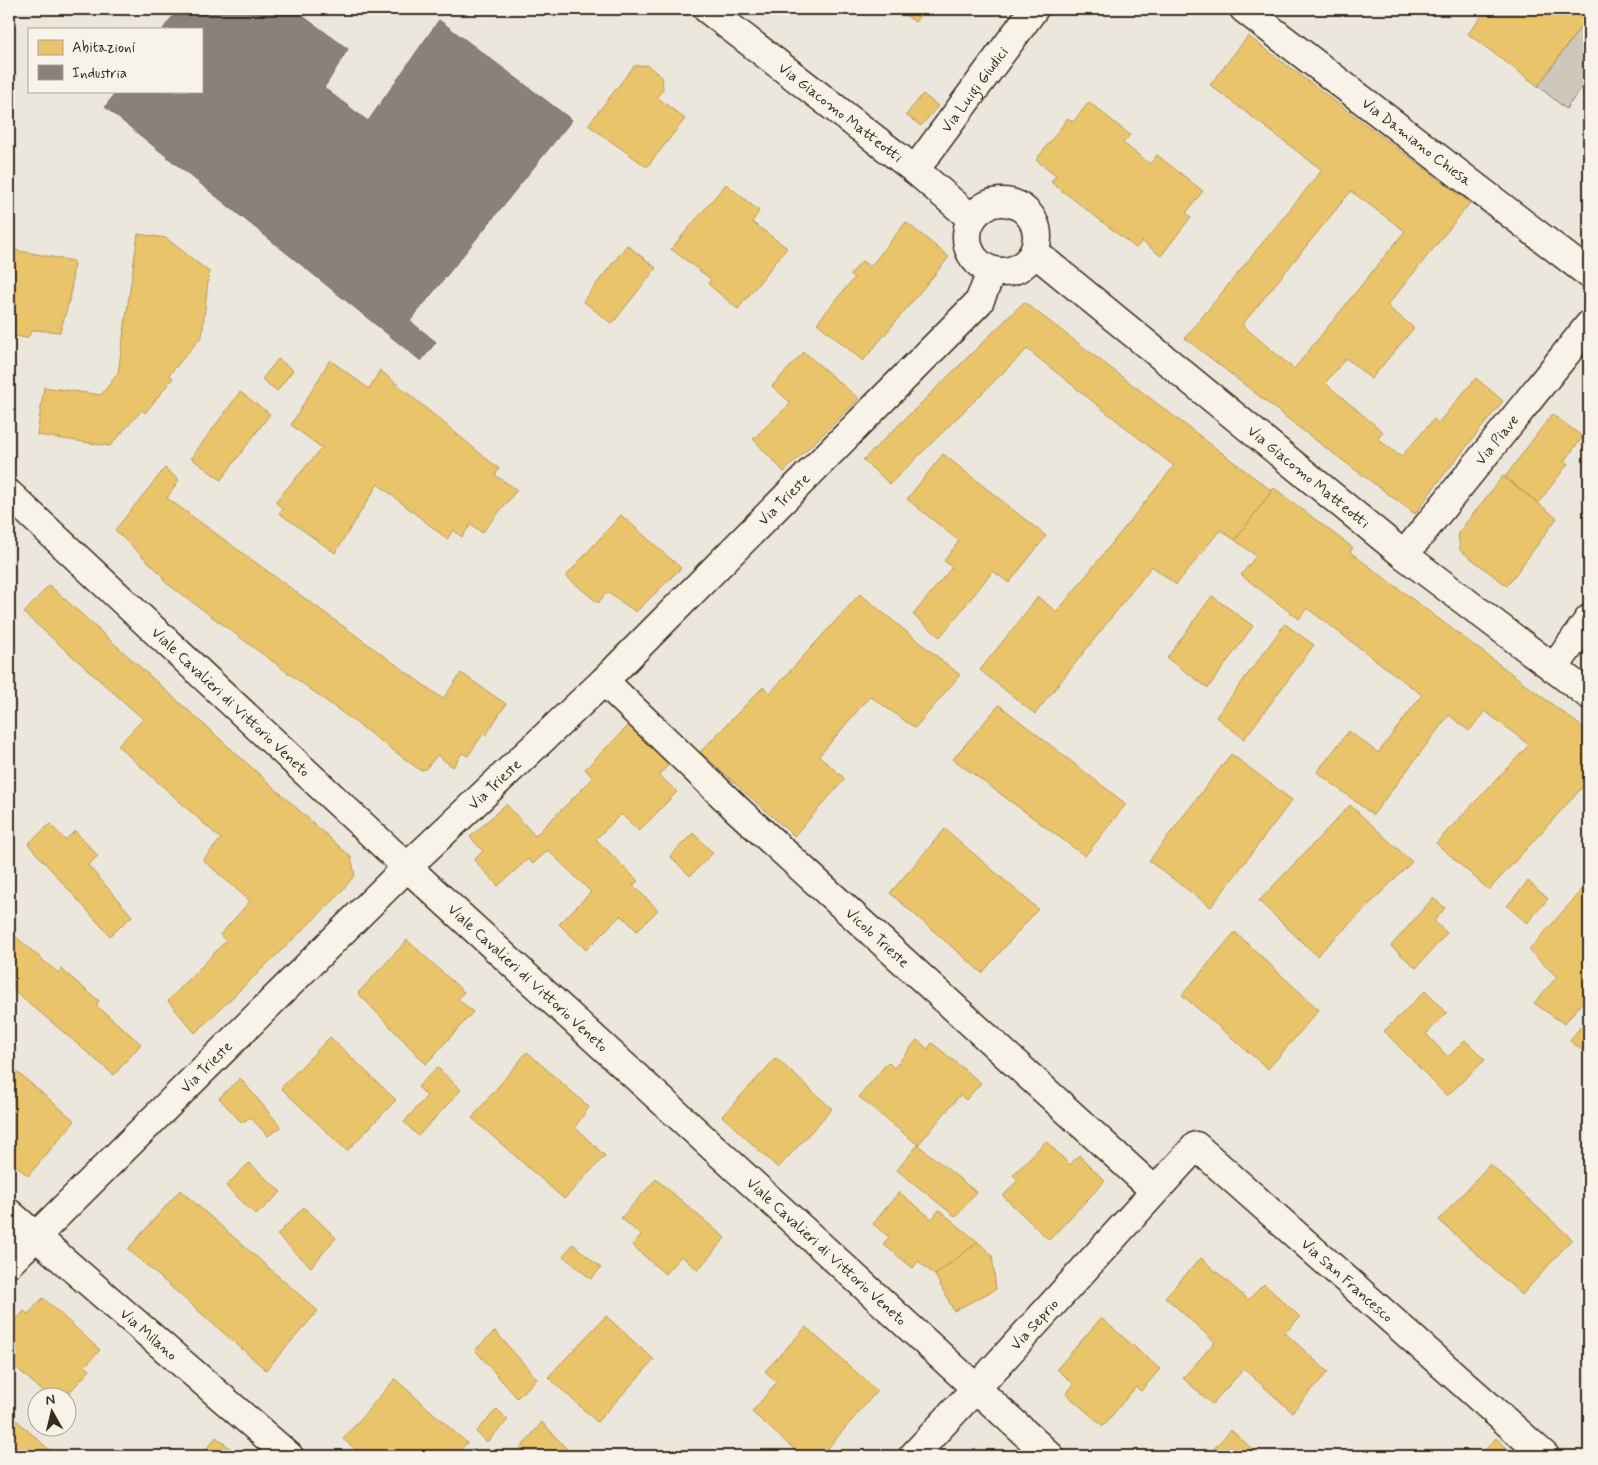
<svg xmlns="http://www.w3.org/2000/svg" width="1598" height="1465" viewBox="0 0 1598 1465" font-family="Mynerve,sans-serif">
<style>
.green{fill:#cec8bc;stroke:#84796d}
.homes{fill:#e9c46a;stroke:#b59653;fill-rule:evenodd}
.industry{fill:#8a817c;stroke:#726760}
.lines{fill:none;stroke-linecap:round;stroke-linejoin:round}
.minor-casing{stroke:#3b2a1e;stroke-width:31}
.tertiary-casing{stroke:#3b2a1e;stroke-width:31}
.minor{stroke:#f7f3e8;stroke-width:28}
.tertiary{stroke:#f7f3e8;stroke-width:28}
.labels{text-anchor:middle;stroke-width:5;stroke-linejoin:round;paint-order:stroke}
.street-label{font-size:15px;fill:#3b2a1e;stroke:#f7f3e8}
</style>
<rect width="100%" height="100%" fill="#ece7dc"/>
<filter id="ink" filterUnits="userSpaceOnUse"><feTurbulence type="fractalNoise" baseFrequency=".02" numOctaves="2"/><feDisplacementMap in="SourceGraphic" scale="10" xChannelSelector="R" yChannelSelector="G"/><feConvolveMatrix kernelMatrix="1 2 1 2 8 2 1 2 1" color-interpolation-filters="sRGB"/></filter>
<g filter="url(#ink)">
<polygon class="green" points="1589,15 1589,77 1566,109 1538,86"/>
<g class="homes">
<polygon points="897,9 925,9 915,22"/>
<polygon points="1487,9 1589,9 1589,15 1538,86 1468,34"/>
<path d="M1248,36L1470,203L1387,306L1414,328L1371,379L1346,358L1325,383L1383,432L1378,439L1401,457L1434,419L1438,423L1476,378L1503,401L1435,486L1415,514L1306,433L1185,338L1322,170L1210,85ZM1351,191L1405,231L1294,369L1242,325Z"/>
<polygon points="647,65 662,77 663,89 657,97 685,119 647,167 588,125 634,66"/>
<polygon points="923,94 938,106 921,126 906,115"/>
<polygon points="1089,102 1130,135 1123,143 1150,164 1157,155 1203,191 1186,213 1191,217 1161,256 1142,241 1136,248 1051,182 1056,175 1036,160 1068,118 1073,122"/>
<polygon points="1589,117 1589,133 1582,127"/>
<polygon points="726,184 759,211 752,222 787,248 738,309 708,284 711,279 671,249"/>
<polygon points="906,222 949,257 863,361 817,323 854,278 850,275 862,261 870,267"/>
<polygon points="138,234 166,238 209,272 202,336 169,375 173,378 145,413 142,410 110,446 37,435 44,387 101,395 118,373"/>
<polygon points="627,245 656,268 612,324 583,301"/>
<polygon points="9,249 74,261 71,294 60,332 33,330 27,338 9,335"/>
<polygon points="1024,302 1272,491 1235,540 1220,530 1176,585 1152,566 1035,714 980,670 1038,597 1057,612 1174,466 1027,349 890,484 863,460"/>
<polygon points="804,352 859,399 784,472 753,439 791,403 772,386"/>
<polygon points="278,359 293,370 277,391 262,379"/>
<polygon points="330,360 369,389 380,370 499,469 495,475 517,490 482,533 471,524 462,537 453,530 447,539 378,484 335,553 279,513 283,509 275,502 322,448 291,425"/>
<polygon points="240,392 270,414 221,480 191,458"/>
<polygon points="1589,410 1589,420 1584,416"/>
<polygon points="1552,414 1583,437 1564,461 1568,464 1538,503 1505,477"/>
<polygon points="943,454 1046,536 1009,583 993,571 940,637 913,615 952,567 944,561 959,541 907,499"/>
<polygon points="165,468 179,480 167,498 443,699 461,673 506,704 486,735 483,734 468,756 462,753 453,767 437,755 426,769 420,770 165,582 161,574 115,530"/>
<polygon points="1503,476 1557,518 1507,586 1460,550 1458,533"/>
<polygon points="1274,488 1353,548 1350,552 1589,732 1589,782 1588,781 1489,890 1436,843 1529,745 1485,711 1469,731 1449,715 1373,815 1317,772 1349,731 1378,753 1422,695 1307,608 1299,619 1241,575 1256,556 1235,540"/>
<polygon points="621,515 681,568 636,612 607,592 598,603 566,576"/>
<polygon points="49,585 351,857 355,875 335,899 195,1033 168,1001 226,941 220,935 250,901 203,860 221,839 118,746 143,719 24,613"/>
<polygon points="860,594 960,675 915,728 870,696 819,756 845,779 794,836 700,752 763,687 770,693"/>
<polygon points="1212,596 1253,626 1208,688 1167,658"/>
<polygon points="1285,624 1314,645 1244,739 1216,717"/>
<polygon points="999,705 1126,804 1085,856 953,759"/>
<polygon points="632,722 670,763 659,775 677,792 639,831 621,814 596,839 638,881 633,885 658,910 637,931 621,915 586,950 559,924 591,892 548,850 533,864 528,859 498,886 474,860 483,851 470,837 506,804 535,836 593,778 585,769"/>
<polygon points="1231,754 1292,800 1211,907 1149,861"/>
<polygon points="1350,805 1412,862 1317,956 1259,901"/>
<polygon points="50,824 65,840 75,831 98,856 88,865 132,916 110,936 28,844"/>
<polygon points="945,829 1038,909 982,973 890,893"/>
<polygon points="693,833 713,853 690,876 670,856"/>
<polygon points="1528,881 1548,899 1527,923 1507,906"/>
<polygon points="1589,882 1589,994 1564,1024 1534,1003 1557,977 1529,950"/>
<polygon points="1433,898 1445,908 1434,921 1447,933 1416,968 1391,946"/>
<polygon points="9,931 58,973 61,969 99,1001 96,1005 141,1044 114,1075 9,986"/>
<polygon points="1235,932 1319,1010 1268,1069 1182,995"/>
<polygon points="407,940 464,992 458,999 473,1012 426,1064 358,993"/>
<polygon points="1425,991 1447,1013 1426,1034 1448,1057 1465,1040 1485,1060 1447,1096 1384,1031"/>
<polygon points="1589,1015 1589,1049 1586,1053 1570,1041"/>
<polygon points="330,1037 396,1100 347,1151 281,1088"/>
<polygon points="917,1040 928,1049 932,1043 981,1083 966,1100 960,1095 918,1145 859,1097 888,1062 894,1068"/>
<polygon points="527,1052 589,1107 575,1127 605,1156 564,1199 472,1118"/>
<polygon points="776,1058 832,1109 778,1168 722,1116"/>
<polygon points="9,1065 75,1121 28,1176 9,1159"/>
<polygon points="437,1067 461,1090 418,1136 404,1122 427,1096 418,1087"/>
<polygon points="240,1078 281,1127 268,1136 250,1117 242,1123 219,1098"/>
<polygon points="1046,1141 1070,1165 1079,1155 1105,1181 1049,1240 1003,1196 1018,1180 1013,1175"/>
<polygon points="918,1145 976,1192 956,1217 897,1170"/>
<polygon points="249,1163 281,1192 256,1215 226,1186"/>
<polygon points="1490,1164 1572,1239 1522,1295 1439,1220"/>
<polygon points="656,1179 725,1238 698,1270 681,1256 665,1274 632,1245 641,1235 621,1218"/>
<polygon points="180,1190 318,1311 266,1370 128,1249"/>
<polygon points="899,1192 932,1219 939,1210 978,1242 935,1275 918,1261 913,1268 883,1244 889,1237 873,1224"/>
<polygon points="304,1207 336,1238 311,1267 277,1235"/>
<polygon points="978,1242 992,1255 996,1289 954,1311 935,1275"/>
<polygon points="573,1244 601,1268 591,1279 563,1256"/>
<polygon points="1201,1258 1248,1300 1264,1284 1300,1317 1285,1333 1328,1372 1292,1412 1244,1369 1212,1404 1183,1378 1215,1342 1165,1297"/>
<polygon points="43,1298 100,1350 85,1366 90,1370 64,1398 50,1398 9,1361 9,1328 24,1311 28,1314"/>
<polygon points="606,1316 654,1360 597,1422 548,1377"/>
<polygon points="1101,1318 1160,1369 1141,1391 1136,1387 1103,1426 1066,1394 1074,1384 1057,1369"/>
<polygon points="806,1327 877,1391 821,1456 802,1456 752,1412 777,1382 765,1371"/>
<polygon points="495,1331 537,1379 517,1398 475,1350"/>
<polygon points="395,1379 467,1443 455,1456 364,1456 343,1439"/>
<polygon points="497,1409 508,1420 487,1442 476,1432"/>
<polygon points="14,1418 55,1455 54,1456 11,1456 9,1454 9,1424"/>
<polygon points="542,1422 573,1456 518,1456 516,1454"/>
<polygon points="1231,1430 1260,1456 1207,1456"/>
<polygon points="216,1437 240,1456 201,1456"/>
<polygon points="1496,1438 1516,1456 1480,1456"/>
<polygon points="966,1451 971,1456 961,1456"/>
</g>
<polygon class="industry" points="178,9 293,9 348,49 324,88 368,121 439,20 572,120 410,321 436,342 421,361 105,107 117,91 201,91 201,29 163,29"/>
<g class="lines">
<defs>
<g id="minor">
<path id="s1" d="M1244,9L1589,274"/>
<path id="s2" d="M915,170L1034,9"/>
<path id="s3" d="M1404,555L1589,325"/>
<polyline points="1554,668 1589,619"/>
<path id="s4" d="M604,681L740,812L1154,1190"/>
<path id="s5" d="M407,867L1050,1456"/>
<path id="s6" d="M9,1213L289,1456"/>
<path id="s7" d="M913,1456L991,1372L1196,1146L1545,1456"/>
</g>
<g id="tertiary">
<path id="s8" d="M707,9L915,170L971,218"/>
<circle cx="1002" cy="237" r="35"/>
<path id="s9" d="M1034,252L1404,555L1589,695"/>
<path id="s10" d="M9,494L407,867"/>
<path id="s11" d="M9,1263L407,867L604,681L979,302L987,283L990,270"/>
</g>
</defs>
<use href="#minor" class="minor-casing"/>
<use href="#tertiary" class="tertiary-casing"/>
<use href="#minor" class="minor"/>
<use href="#tertiary" class="tertiary"/>
</g>
</g>
<g class="labels">
<g class="street-label">
<text dy="5" stroke="none"><textPath href="#s2" startOffset="100">Via Luigi Giudici</textPath></text>
<text dy="5" stroke="none"><textPath href="#s8" startOffset="169">Via Giacomo Matteotti</textPath></text>
<text dy="5" stroke="none"><textPath href="#s1" startOffset="218">Via Damiano Chiesa</textPath></text>
<text dy="5" stroke="none"><textPath href="#s3" startOffset="148">Via Piave</textPath></text>
<text dy="5" stroke="none"><textPath href="#s9" startOffset="355">Via Giacomo Matteotti</textPath></text>
<text dy="5" stroke="none"><textPath href="#s11" startOffset="1088">Via Trieste</textPath></text>
<text dy="5" stroke="none"><textPath href="#s10" startOffset="304">Viale Cavalieri di Vittorio Veneto</textPath></text>
<text dy="5" stroke="none"><textPath href="#s11" startOffset="682">Via Trieste</textPath></text>
<text dy="5" stroke="none"><textPath href="#s4" startOffset="375">Vicolo Trieste</textPath></text>
<text dy="5" stroke="none"><textPath href="#s5" startOffset="164">Viale Cavalieri di Vittorio Veneto</textPath></text>
<text dy="5" stroke="none"><textPath href="#s11" startOffset="278">Via Trieste</textPath></text>
<text dy="5" stroke="none"><textPath href="#s5" startOffset="569">Viale Cavalieri di Vittorio Veneto</textPath></text>
<text dy="5" stroke="none"><textPath href="#s7" startOffset="622">Via San Francesco</textPath></text>
<text dy="5" stroke="none"><textPath href="#s7" startOffset="179">Via Seprio</textPath></text>
<text dy="5" stroke="none"><textPath href="#s6" startOffset="185">Via Milano</textPath></text>
</g>
</g>
<rect width="1598" height="1465" fill="none" stroke="#f7f3e8" stroke-width="30"/>
<rect x="15" y="15" width="1568" height="1435" fill="none" stroke="#3b2a1e" stroke-width="2" filter="url(#ink)"/>
<rect x="28" y="28" width="175" height="65" fill="#f7f3e8" stroke="#aca397"/>
<rect x="38" y="40" width="25" height="15" fill="#e9c46a" stroke="#aca397"/>
<text x="72" y="52" font-size="15" fill="#3b2a1e">Abitazioni</text>
<rect x="38" y="65" width="25" height="15" fill="#8a817c" stroke="#aca397"/>
<text x="72" y="78" font-size="15" fill="#3b2a1e">Industria</text>
<g transform="translate(52 1412) rotate(352)"><circle r="24" fill="#f7f3e8" stroke="#aca397"/>
<path d="M0-4L9 19L0 12L-9 19Z" fill="#3b2a1e"/>
<text y="-8" font-size="14" font-weight="bold" text-anchor="middle" fill="#3b2a1e">N</text>
</g>
</svg>
